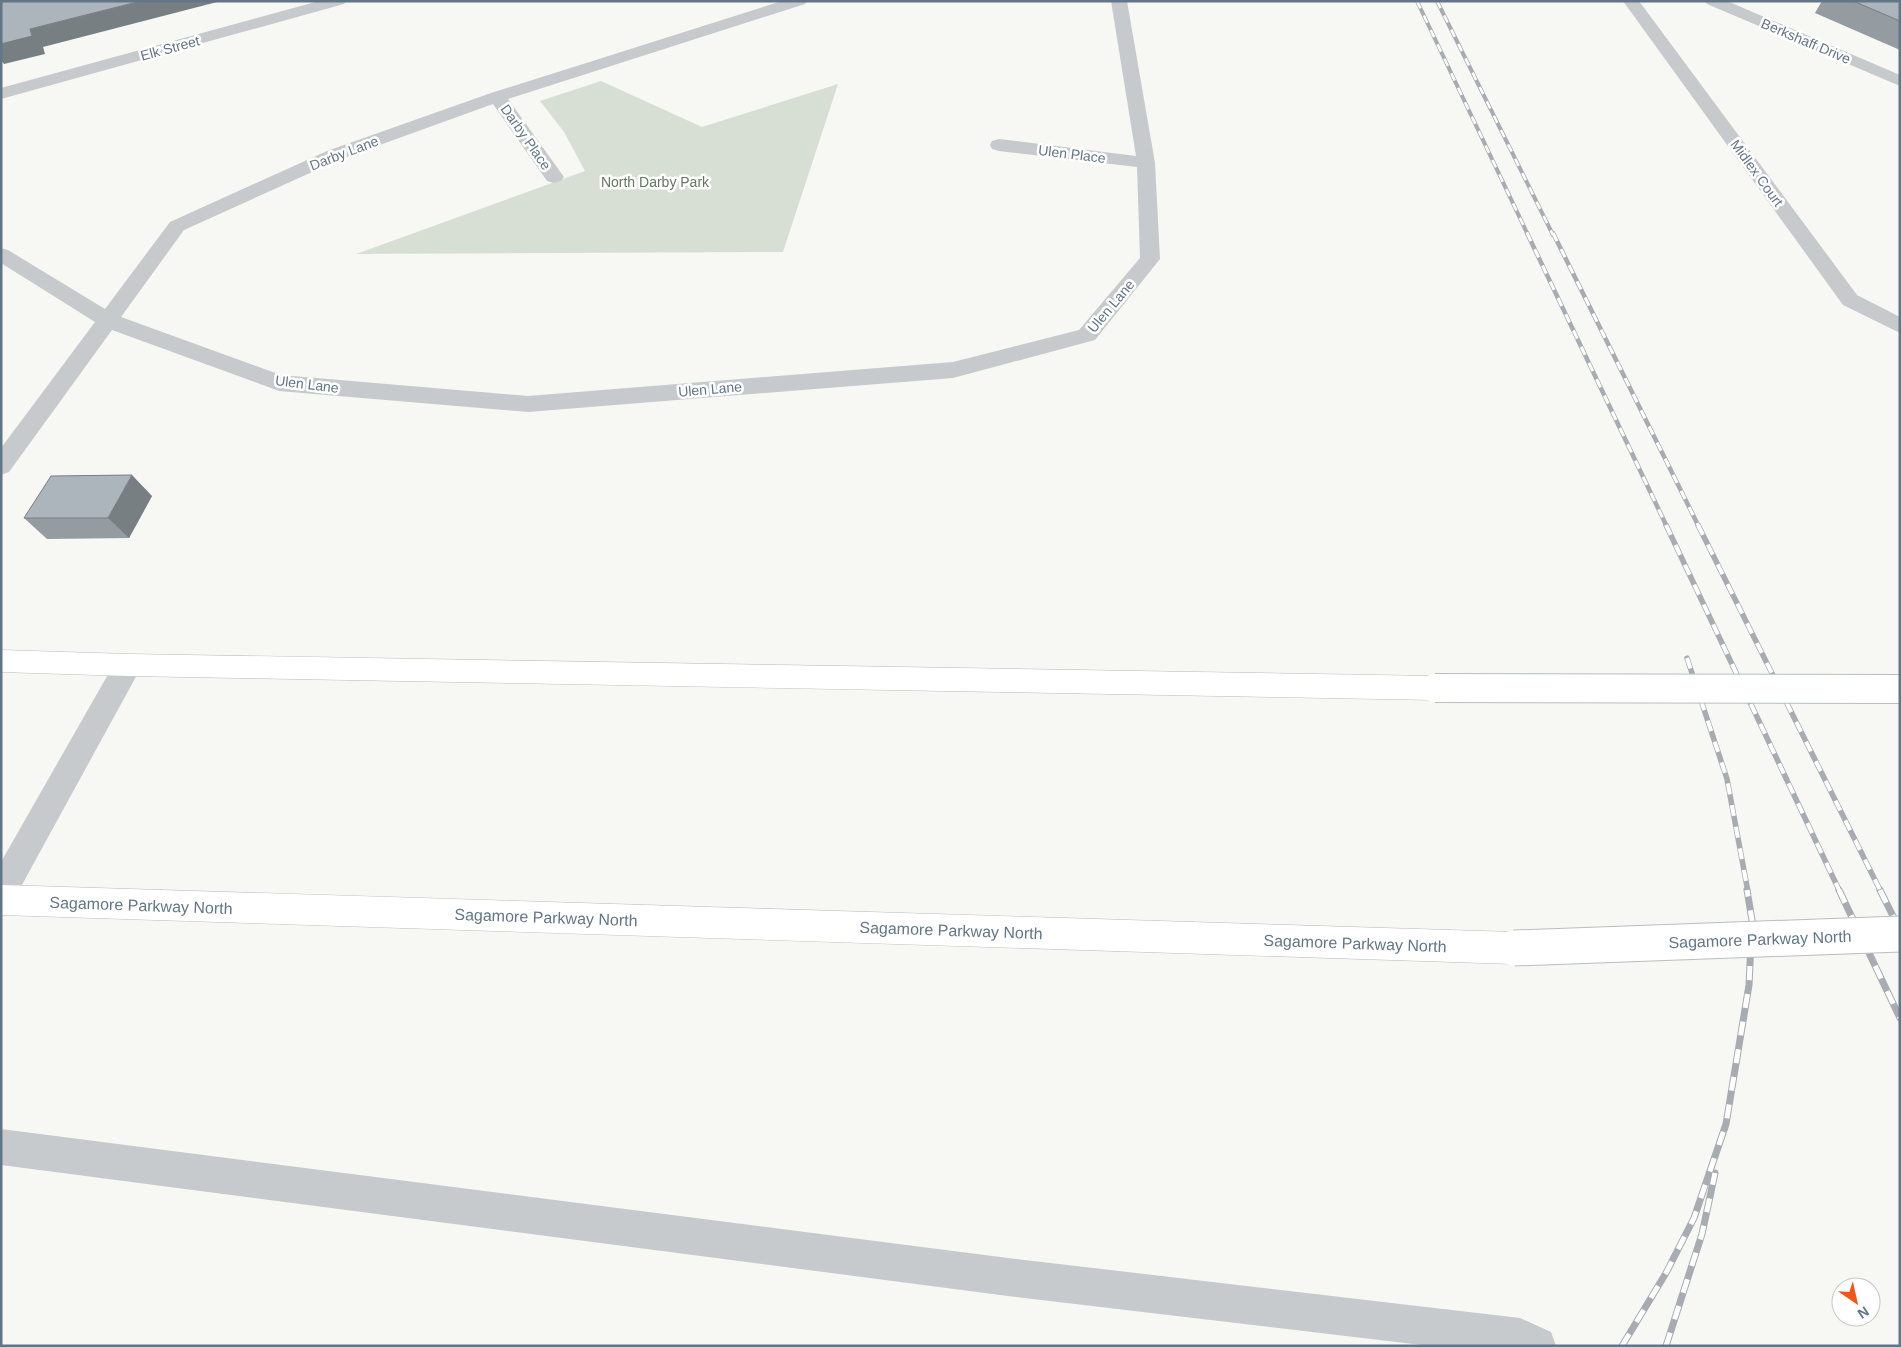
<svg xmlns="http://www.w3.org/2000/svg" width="1901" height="1347" viewBox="0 0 1901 1347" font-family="Arial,sans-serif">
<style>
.green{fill:#d7dfd4}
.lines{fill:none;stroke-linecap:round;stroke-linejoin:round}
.major-casing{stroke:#b9bdc1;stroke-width:1}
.minor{fill:#c6cacd;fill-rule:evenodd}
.major{fill:#fff;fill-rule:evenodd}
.rail-far3-casing{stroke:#a6acb2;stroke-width:4}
.rail-far2-casing{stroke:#a6acb2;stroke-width:4.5}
.rail-far1-casing{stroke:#a6acb2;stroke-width:5.5}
.rail-casing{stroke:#a6acb2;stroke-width:7}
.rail-far3{stroke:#fff;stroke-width:2.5;stroke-dasharray:8;stroke-linecap:butt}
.rail-far2{stroke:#fff;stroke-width:3;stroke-dasharray:9;stroke-linecap:butt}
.rail-far1{stroke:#fff;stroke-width:4;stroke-dasharray:11;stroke-linecap:butt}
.rail{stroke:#fff;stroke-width:5;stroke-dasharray:14;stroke-linecap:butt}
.major-bridge-far1-casing{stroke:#b9bdc1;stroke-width:30;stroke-linecap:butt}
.major-bridge-casing{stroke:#b9bdc1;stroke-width:37;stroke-linecap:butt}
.major-bridge-far1{stroke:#fff;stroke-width:28}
.major-bridge{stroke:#fff;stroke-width:35}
.wall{fill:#949ca1}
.shaded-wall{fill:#787f83}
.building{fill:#acb5bb;stroke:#787f83}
.labels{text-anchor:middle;stroke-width:5;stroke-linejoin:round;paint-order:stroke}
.far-street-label{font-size:14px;fill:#637687;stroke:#fff}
.far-park-label{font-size:14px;fill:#63795f;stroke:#fff}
.street-label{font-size:16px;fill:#637687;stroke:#fff}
</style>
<rect width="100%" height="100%" fill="#f7f7f3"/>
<polygon class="green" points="601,81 702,127 838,84 783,252 356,254 585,171 564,132 540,101"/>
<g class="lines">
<defs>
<g id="major">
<polygon points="1,650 128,654 1435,676 1445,680 1449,688 1445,696 1435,700 128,676 1,672"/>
<polygon points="1,885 1514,932 1525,937 1530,948 1525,959 1514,964 1,915"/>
</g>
</defs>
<use href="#major" class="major-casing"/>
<g class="minor">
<polygon points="319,1 346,1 344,4 1,99 1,88"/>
<polygon points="782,1 807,1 805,4 508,99 564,177 561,181 554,183 547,181 493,104 341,159 184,230 121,317 281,375 528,396 953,362 1079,330 1140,258 1137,167 999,151 992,149 990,145 992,141 999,139 1136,156 1111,1 1127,1 1155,163 1160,259 1095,340 953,378 528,412 279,391 112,330 9,472 1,475 1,448 95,322 1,263 1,248 8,250 105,309 170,222 327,151 491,93"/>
<polygon points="1623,1 1639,1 1857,295 1900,317 1900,333 1843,305"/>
<polygon points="1705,1 1727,1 1900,75 1900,86 1707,4"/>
<polygon points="128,654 138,657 142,665 138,673 12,903 1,907 1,862 118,657"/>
<polygon points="1,1129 1008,1258 1520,1318 1551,1332 1556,1346 1430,1346 1008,1296 1,1165"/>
</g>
<use href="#major" class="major"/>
<defs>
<g id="rail-far3">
<polyline points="1417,1 1528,235"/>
<polyline points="1437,1 1553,235"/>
</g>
<g id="rail-far2">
<polyline points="1527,233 1667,527"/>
<polyline points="1553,233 1699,527"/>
</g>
<g id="rail-far1">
<polyline points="1666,525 1840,892"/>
<polyline points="1698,525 1881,892"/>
<polyline points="1687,658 1727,779 1748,892"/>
</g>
<g id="rail">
<polyline points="1839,890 1900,1018"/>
<polyline points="1880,890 1900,930"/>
<polyline points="1622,1346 1666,1273 1694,1218 1726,1124 1749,985 1752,920 1747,890"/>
<polyline points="1666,1346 1702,1234 1715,1173"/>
</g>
</defs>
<use href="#rail-far3" class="rail-far3-casing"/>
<use href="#rail-far2" class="rail-far2-casing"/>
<use href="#rail-far1" class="rail-far1-casing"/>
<use href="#rail" class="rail-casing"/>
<use href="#rail-far3" class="rail-far3"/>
<use href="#rail-far2" class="rail-far2"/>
<use href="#rail-far1" class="rail-far1"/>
<use href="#rail" class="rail"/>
<defs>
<polyline id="major-bridge-far1" points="1435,688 1900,689"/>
<polyline id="major-bridge" points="1514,948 1900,934"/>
</defs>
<use href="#major-bridge-far1" class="major-bridge-far1-casing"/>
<use href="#major-bridge" class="major-bridge-casing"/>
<use href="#major-bridge-far1" class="major-bridge-far1"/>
<use href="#major-bridge" class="major-bridge"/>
</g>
<g class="wall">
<polygon points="1822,1 1900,1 1900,50 1815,13"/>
<polygon points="152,496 129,538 47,539 24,518"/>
</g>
<g class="shaded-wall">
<polygon points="141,1 221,1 43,47 45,54 4,64 1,60 1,44 30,29"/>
<polygon points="132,475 152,496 129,538 108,518"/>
</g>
<g class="building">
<polygon points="1,1 141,1 30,29 32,36 1,44"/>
<polygon points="1853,1 1900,1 1900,21"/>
<polygon points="132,475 108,518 24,518 51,476"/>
</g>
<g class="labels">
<g class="far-street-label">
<text transform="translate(1806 41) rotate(23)" y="5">Berkshaff Drive</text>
<text transform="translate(170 48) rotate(-15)" y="5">Elk Street</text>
<text transform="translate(526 137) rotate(55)" y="5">Darby Place</text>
<text transform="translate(344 153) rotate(-21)" y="5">Darby Lane</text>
<text transform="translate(1072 154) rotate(7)" y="5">Ulen Place</text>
<text transform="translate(1757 173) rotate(54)" y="5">Midlex Court</text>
<text transform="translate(1111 306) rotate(-50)" y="5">Ulen Lane</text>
<text transform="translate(307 384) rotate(7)" y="5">Ulen Lane</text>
<text transform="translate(710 389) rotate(-5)" y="5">Ulen Lane</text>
</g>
<g class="far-park-label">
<text x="655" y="187">North Darby Park</text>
</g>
<g class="street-label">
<text transform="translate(141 905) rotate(2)" y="6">Sagamore Parkway North</text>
<text transform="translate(546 917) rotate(2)" y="6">Sagamore Parkway North</text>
<text transform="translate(951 930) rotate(2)" y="6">Sagamore Parkway North</text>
<text transform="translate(1760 939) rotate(-2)" y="6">Sagamore Parkway North</text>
<text transform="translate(1355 943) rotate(2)" y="6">Sagamore Parkway North</text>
</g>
</g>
<rect width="1901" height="1347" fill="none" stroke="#637687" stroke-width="5"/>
<g transform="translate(1856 1302) rotate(146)"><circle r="24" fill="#ffffff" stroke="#c1c8cf"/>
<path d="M0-4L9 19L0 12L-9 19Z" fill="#f35417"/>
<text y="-8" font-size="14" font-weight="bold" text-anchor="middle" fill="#637687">N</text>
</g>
</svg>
